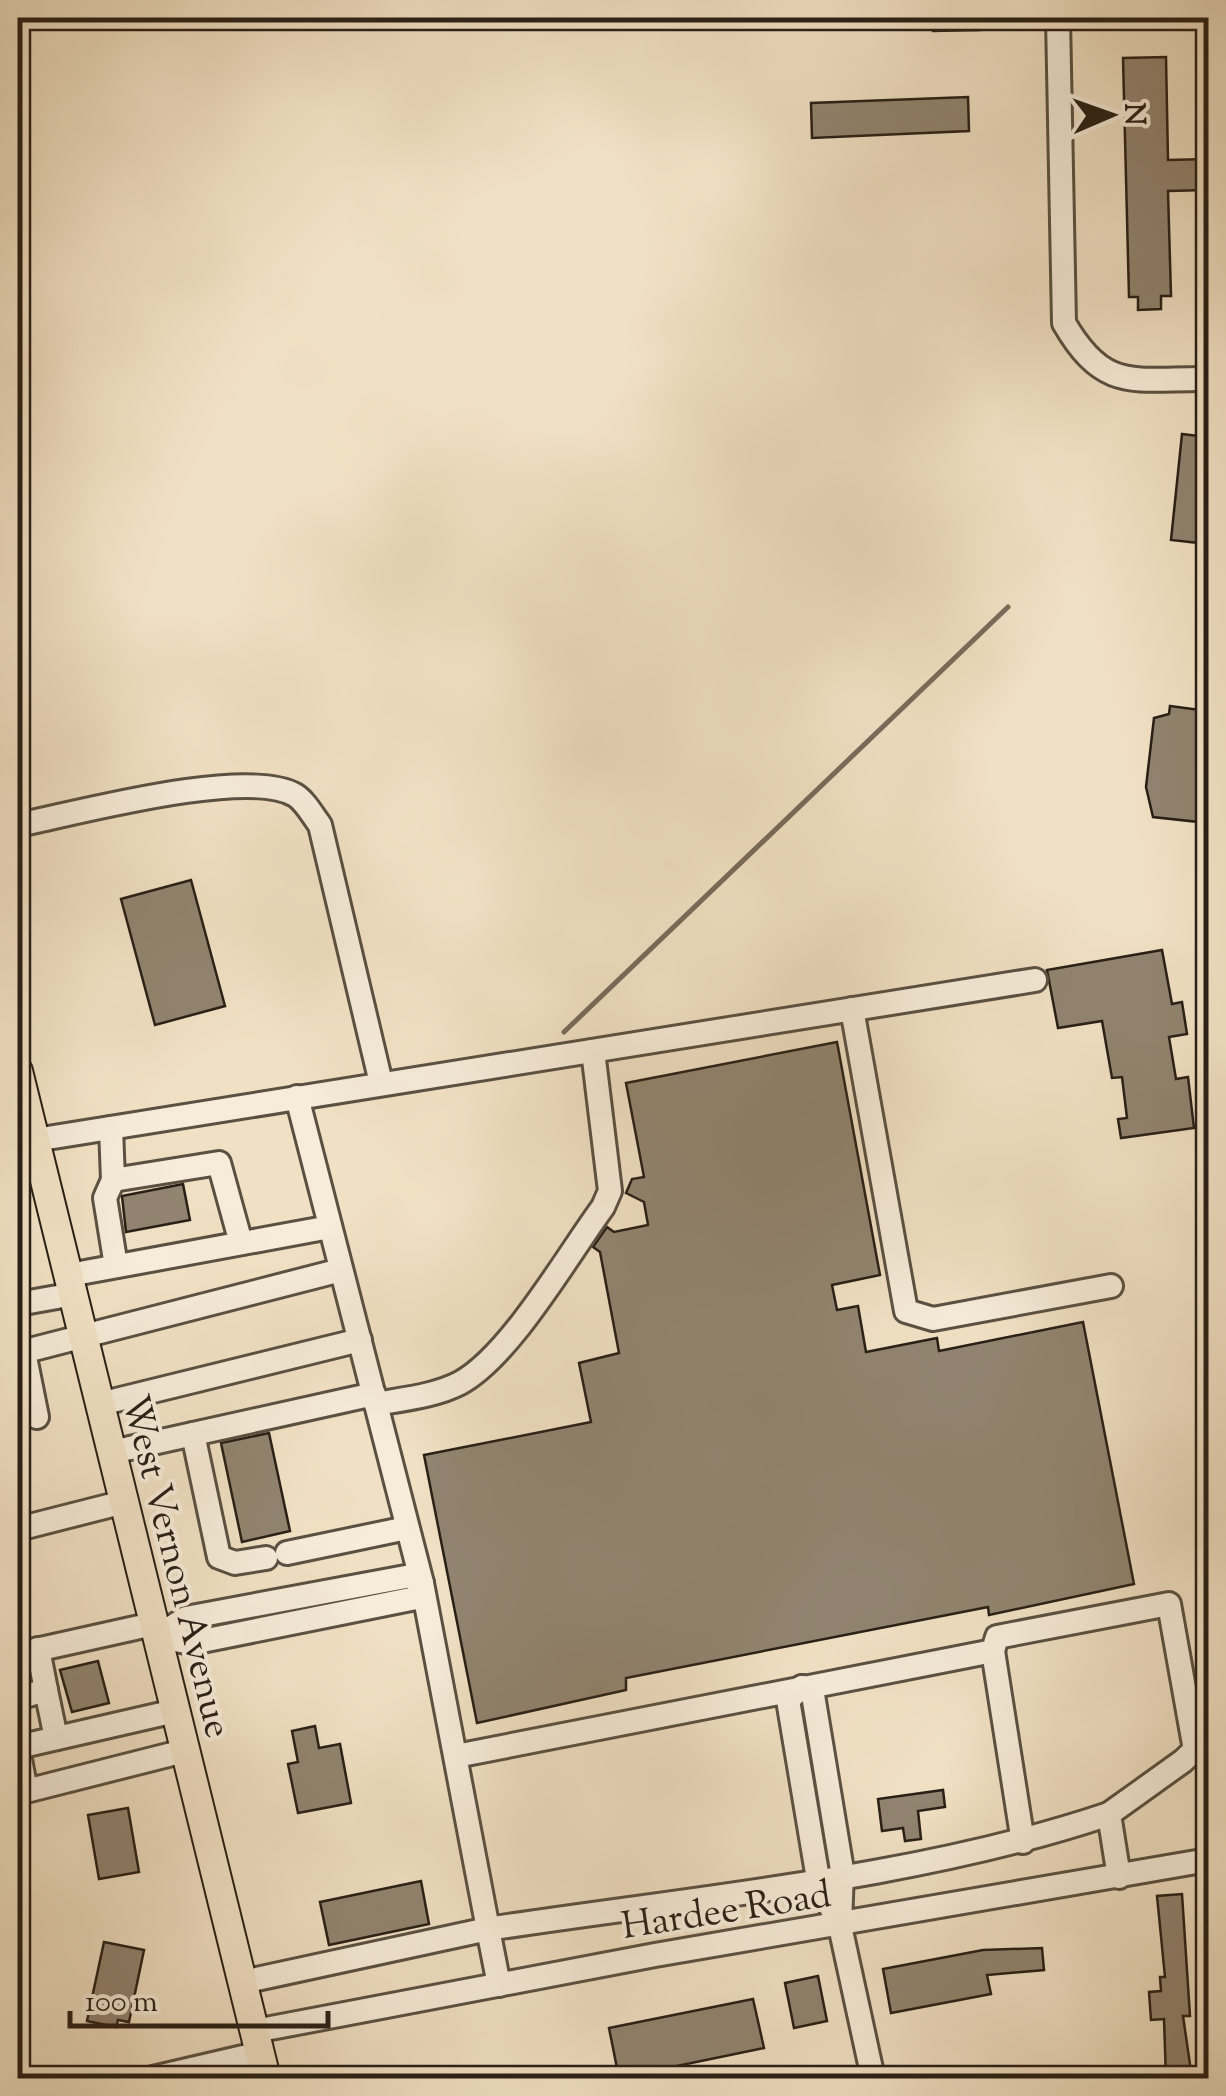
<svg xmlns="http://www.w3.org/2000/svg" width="1226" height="2096" viewBox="0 0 1226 2096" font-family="'Sorts Mill Goudy',serif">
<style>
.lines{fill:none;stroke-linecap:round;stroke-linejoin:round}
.stream{stroke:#786c5b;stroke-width:5}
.building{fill:#918470;stroke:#281f16;stroke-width:2.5}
.minor-casing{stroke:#5a5042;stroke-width:28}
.major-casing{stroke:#281f16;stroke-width:32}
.minor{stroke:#f6ecd9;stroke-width:22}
.major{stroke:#f1e1c4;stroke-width:28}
.labels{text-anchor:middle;stroke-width:8;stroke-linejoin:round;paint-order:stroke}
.street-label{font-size:38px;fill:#281f16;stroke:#f6ecd9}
</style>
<rect width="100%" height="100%" fill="#f1e1c4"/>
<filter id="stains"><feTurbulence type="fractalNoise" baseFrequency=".002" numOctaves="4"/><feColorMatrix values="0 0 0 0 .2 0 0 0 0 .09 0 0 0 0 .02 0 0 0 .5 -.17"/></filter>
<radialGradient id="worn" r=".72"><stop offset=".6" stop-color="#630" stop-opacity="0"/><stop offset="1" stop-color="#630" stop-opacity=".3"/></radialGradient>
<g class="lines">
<polyline class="stream" points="564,1032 1008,607"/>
</g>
<g class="building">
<polygon points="932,18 980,18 980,30 933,31"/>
<polygon points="1166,57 1168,160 1208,159 1208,190 1168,191 1171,296 1161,296 1161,309 1138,310 1138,297 1129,297 1123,58"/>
<polygon points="968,97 969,131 812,138 811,103"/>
<polygon points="1182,434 1208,437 1208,544 1171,540"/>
<polygon points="1170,706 1208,711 1208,823 1153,817 1146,787 1154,718 1169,714"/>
<polygon points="191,880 225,1006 155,1025 121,899"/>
<polygon points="1162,950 1172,1004 1182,1002 1187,1034 1169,1037 1176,1079 1188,1077 1194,1128 1121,1138 1118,1119 1127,1118 1122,1077 1112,1078 1102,1021 1058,1028 1047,970"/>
<polygon points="837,1042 880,1275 832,1285 837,1310 858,1306 866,1352 937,1338 939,1351 1083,1322 1134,1584 989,1615 988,1607 626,1678 626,1690 477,1723 424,1455 591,1422 579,1363 619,1353 600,1252 593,1247 607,1227 614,1232 648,1225 644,1202 626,1193 632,1179 644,1177 626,1083"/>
<polygon points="183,1184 190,1220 126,1232 122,1196"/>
<polygon points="269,1433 290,1531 242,1542 221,1443"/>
<polygon points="98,1661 109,1703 72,1712 60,1670"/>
<polygon points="315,1726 319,1748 340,1744 351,1803 298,1813 288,1764 298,1762 292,1731"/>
<polygon points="943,1790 945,1807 918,1811 921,1839 905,1841 903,1828 882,1831 878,1799"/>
<polygon points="128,1808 139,1872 99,1879 88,1815"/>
<polygon points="421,1881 429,1924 329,1945 320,1902"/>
<polygon points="1182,1894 1190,2016 1183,2016 1192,2078 1166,2078 1164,2019 1151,2020 1149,1992 1161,1991 1160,1977 1165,1977 1157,1896"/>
<polygon points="104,1942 144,1950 129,2022 118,2020 116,2027 87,2021"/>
<polygon points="1042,1948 1044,1970 987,1975 991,1994 891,2013 883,1969 983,1950"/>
<polygon points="818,1976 827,2021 794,2028 785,1983"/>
<polygon points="753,1999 764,2048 619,2078 609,2028"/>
</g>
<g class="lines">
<defs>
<g id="minor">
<path d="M1058,18L1064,323C1105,394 1135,378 1208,379"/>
<path d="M18,825C77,813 246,767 295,795C305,801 313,816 320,825L381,1083"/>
<polyline points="852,1009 906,1311 933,1319 1111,1286"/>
<path d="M297,1097L422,1583L488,1929C689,1898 917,1879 1109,1814"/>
<polyline points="111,1128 113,1180 219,1163 241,1243"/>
<polyline points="35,1140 1035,980"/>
<polyline points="113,1180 105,1198 116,1266"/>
<polyline points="69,1275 330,1227"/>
<polyline points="18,1304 74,1294"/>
<polyline points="24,1352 37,1417"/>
<polyline points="18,1353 341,1270"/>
<polyline points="100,1404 360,1340"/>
<path d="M376,1404C403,1399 435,1396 460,1383C510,1356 567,1256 603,1207L610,1191L593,1051"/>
<polyline points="193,1434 219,1557 235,1563 266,1558"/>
<polyline points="112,1452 374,1394"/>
<polyline points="18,1529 124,1502"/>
<polyline points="287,1553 407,1528"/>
<polygon points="411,1576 422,1583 416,1598 192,1643 156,1637 186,1618"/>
<polyline points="993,1651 1023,1842"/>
<polyline points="18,1654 153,1624"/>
<polyline points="802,1687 813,1695 842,1870 840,1926 873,2078"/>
<polyline points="802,1687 788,1700 818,1879 838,1923"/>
<polyline points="46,1690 56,1738"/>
<polyline points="18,1698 46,1690 38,1649"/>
<polyline points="18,1747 175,1711"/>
<polyline points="18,1749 26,1791"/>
<polyline points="456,1756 993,1651 997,1637 1169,1604 1195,1750"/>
<polyline points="18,1793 184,1751"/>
<polyline points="1119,1877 1109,1814 1183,1761 1206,1739"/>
<polyline points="243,1982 488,1929 499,1985"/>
<polyline points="255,2031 655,1955 1208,1860"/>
<polyline points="153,2078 260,2053"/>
</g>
<polyline id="major" points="18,1071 266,2078"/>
</defs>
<use href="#minor" class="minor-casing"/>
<use href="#major" class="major-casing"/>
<use href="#minor" class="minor"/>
<use href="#major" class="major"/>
</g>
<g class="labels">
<g class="street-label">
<text transform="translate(178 1566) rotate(76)" y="13">West Vernon Avenue</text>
<text transform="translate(726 1909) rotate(-9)" y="13">Hardee Road</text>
</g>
</g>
<rect width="1226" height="2096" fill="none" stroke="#f1e1c4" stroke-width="60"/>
<rect x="20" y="20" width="1186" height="2056" fill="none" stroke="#281f16" stroke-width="5"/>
<rect x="30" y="30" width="1166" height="2036" fill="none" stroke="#281f16" stroke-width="2.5"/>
<g transform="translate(1111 115) rotate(88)" stroke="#f6ecd9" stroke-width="8" paint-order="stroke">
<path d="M0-8L18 38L0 25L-18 38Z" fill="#281f16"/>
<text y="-15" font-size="28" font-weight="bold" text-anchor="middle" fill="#281f16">N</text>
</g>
<path d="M70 2011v15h258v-15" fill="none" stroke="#281f16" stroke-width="5"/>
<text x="85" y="2011" font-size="30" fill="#281f16" stroke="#f6ecd9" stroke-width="8" paint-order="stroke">100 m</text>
<rect width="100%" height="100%" filter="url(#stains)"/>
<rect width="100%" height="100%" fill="url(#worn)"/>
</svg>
